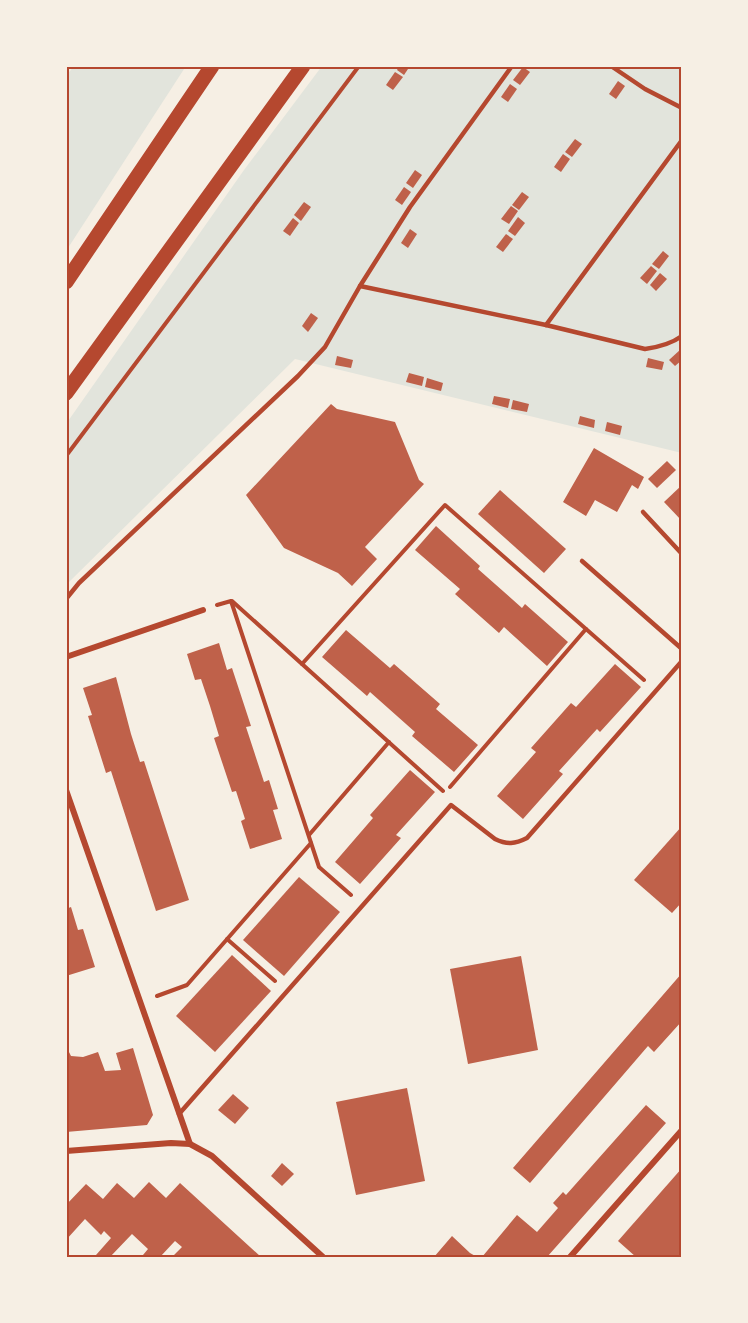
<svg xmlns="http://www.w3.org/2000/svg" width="748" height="1323" viewBox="0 0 748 1323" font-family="Overpass,sans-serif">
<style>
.green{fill:#e2e4dc}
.building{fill:#bf614a}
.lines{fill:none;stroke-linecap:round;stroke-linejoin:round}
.path{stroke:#b5482f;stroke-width:4}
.service{stroke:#b5482f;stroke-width:4.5}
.minor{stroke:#b5482f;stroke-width:6}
.primary{stroke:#b5482f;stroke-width:15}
.neatline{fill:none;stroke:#b5482f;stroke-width:2}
</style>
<rect width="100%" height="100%" fill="#f6efe4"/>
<g class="green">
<polygon points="74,66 186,66 66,251 66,76"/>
<polygon points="322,66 682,66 682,453 295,359 66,585 66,424 244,170"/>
</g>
<g class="building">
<polygon points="399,66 410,66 404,75 397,70"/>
<polygon points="523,67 530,72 520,85 513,80"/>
<polygon points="395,72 403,77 393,90 386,85"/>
<polygon points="618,81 625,86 616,99 609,94"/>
<polygon points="510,84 517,89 508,102 501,97"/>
<polygon points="575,139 582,144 572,157 565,152"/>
<polygon points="563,154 570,159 561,172 554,167"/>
<polygon points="415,170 422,175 413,188 406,183"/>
<polygon points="404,187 411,192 402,205 395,200"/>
<polygon points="522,192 529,197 519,210 512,205"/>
<polygon points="304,202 311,207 301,221 294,215"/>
<polygon points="511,206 518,211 509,224 501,219"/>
<polygon points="518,217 525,223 515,236 508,231"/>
<polygon points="293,218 299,223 290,236 283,231"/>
<polygon points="410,229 417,234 408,248 401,243"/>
<polygon points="506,234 513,239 503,252 496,247"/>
<polygon points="663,251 669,256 659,269 652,264"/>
<polygon points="651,266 657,271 647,284 640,278"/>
<polygon points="660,273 667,279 656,291 650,285"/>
<polygon points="311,313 318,318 308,332 302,326"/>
<polygon points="681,349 682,360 675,366 669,360"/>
<polygon points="337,356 353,360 351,368 335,365"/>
<polygon points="648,358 664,362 662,370 646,367"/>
<polygon points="409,373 424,377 422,386 406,382"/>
<polygon points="427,378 443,383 441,391 425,387"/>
<polygon points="494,396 510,399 508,408 492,404"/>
<polygon points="513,400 529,404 527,412 511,409"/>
<polygon points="331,404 337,409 395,422 419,480 424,484 365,547 377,559 352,586 338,573 284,548 246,495"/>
<polygon points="580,416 595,420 594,428 578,424"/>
<polygon points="607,422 622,426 620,435 605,431"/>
<polygon points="594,448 644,477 638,489 632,485 617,512 595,500 586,516 563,502"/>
<polygon points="667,461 676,470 657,488 648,479"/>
<polygon points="682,485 682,521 664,502"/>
<polygon points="500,490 566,549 544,573 478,514"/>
<polygon points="436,526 480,566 478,569 522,608 525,604 568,642 547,666 504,627 499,633 455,594 460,589 415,550"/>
<polygon points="346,630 390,668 394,664 440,704 436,709 478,745 454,772 412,736 415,732 370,692 367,696 322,657"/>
<polygon points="219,643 227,670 232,668 251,726 246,727 264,782 269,780 278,809 273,810 282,839 250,849 241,821 245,819 236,791 232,792 214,738 219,736 210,706 201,679 195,680 187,654"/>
<polygon points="615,664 641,687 600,732 597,729 559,771 563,774 523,819 497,796 536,752 531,748 571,703 576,707"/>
<polygon points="116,677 131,734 140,762 144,761 189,900 156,911 111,771 106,773 88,716 92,715 83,688"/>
<polygon points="410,770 435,792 396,835 401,838 360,884 335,862 373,818 370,815"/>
<polygon points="682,826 682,902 672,913 634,880"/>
<polygon points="299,877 340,912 284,976 243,940"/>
<polygon points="71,907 78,930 83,929 95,967 66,976 66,909"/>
<polygon points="232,955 271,991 215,1052 176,1016"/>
<polygon points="521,956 538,1050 468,1064 450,969"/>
<polygon points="682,973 682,1021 654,1052 648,1046 530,1183 513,1168"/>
<polygon points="66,1046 71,1056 83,1057 98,1052 105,1071 121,1070 116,1053 133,1048 153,1115 147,1125 66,1132"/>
<polygon points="407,1088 425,1181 356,1195 336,1102"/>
<polygon points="233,1094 249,1108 235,1124 218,1110"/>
<polygon points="646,1105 666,1123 547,1257 482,1257 517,1215 537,1232 558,1208 553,1203 563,1192 566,1195"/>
<polygon points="282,1163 294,1174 282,1186 271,1176"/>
<polygon points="682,1168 682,1256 636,1257 618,1241"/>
<polygon points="149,1182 166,1198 180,1183 261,1257 172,1257 182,1247 175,1241 160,1257 145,1257 143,1255 148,1249 132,1234 110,1257 99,1257 96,1255 111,1238 104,1231 101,1235 85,1219 66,1240 66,1205 86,1184 103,1199 117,1183 134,1198"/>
<polygon points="452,1236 470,1253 477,1257 434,1257"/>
</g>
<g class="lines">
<g class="path">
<polyline points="66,456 359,66"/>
<polyline points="232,601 443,791"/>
<polyline points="217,605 231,601 319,867 351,895"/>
<polyline points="302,664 445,505 644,680"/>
<polyline points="450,787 586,629"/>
<polyline points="309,835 389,742"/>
<polyline points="227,939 275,981"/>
<polyline points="157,996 187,985 311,843"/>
</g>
<g class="service">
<polyline points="611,66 645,89 682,108"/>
<path d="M360,286L546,325L645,349C659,347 671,344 682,336"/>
<polyline points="546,325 682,140"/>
<polyline points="643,512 682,554"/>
<polyline points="582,561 682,649"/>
<polyline points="66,599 79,583 298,376 325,347 360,286 410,207 512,66"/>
<path d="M179,1114L451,805L495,839C507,845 515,844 527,838L682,661"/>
</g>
<g class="minor">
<polyline points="66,657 203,610"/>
<polyline points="66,790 190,1144"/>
<polyline points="66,1151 171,1143 190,1144 212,1156 323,1257"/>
<polyline points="570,1257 682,1130"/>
</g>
<g class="primary">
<polyline points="66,282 212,66"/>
<polyline points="66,393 303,66"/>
</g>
</g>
<rect width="748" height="1323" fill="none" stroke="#f6efe4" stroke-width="135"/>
<rect x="68" y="68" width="612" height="1188" class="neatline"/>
</svg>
